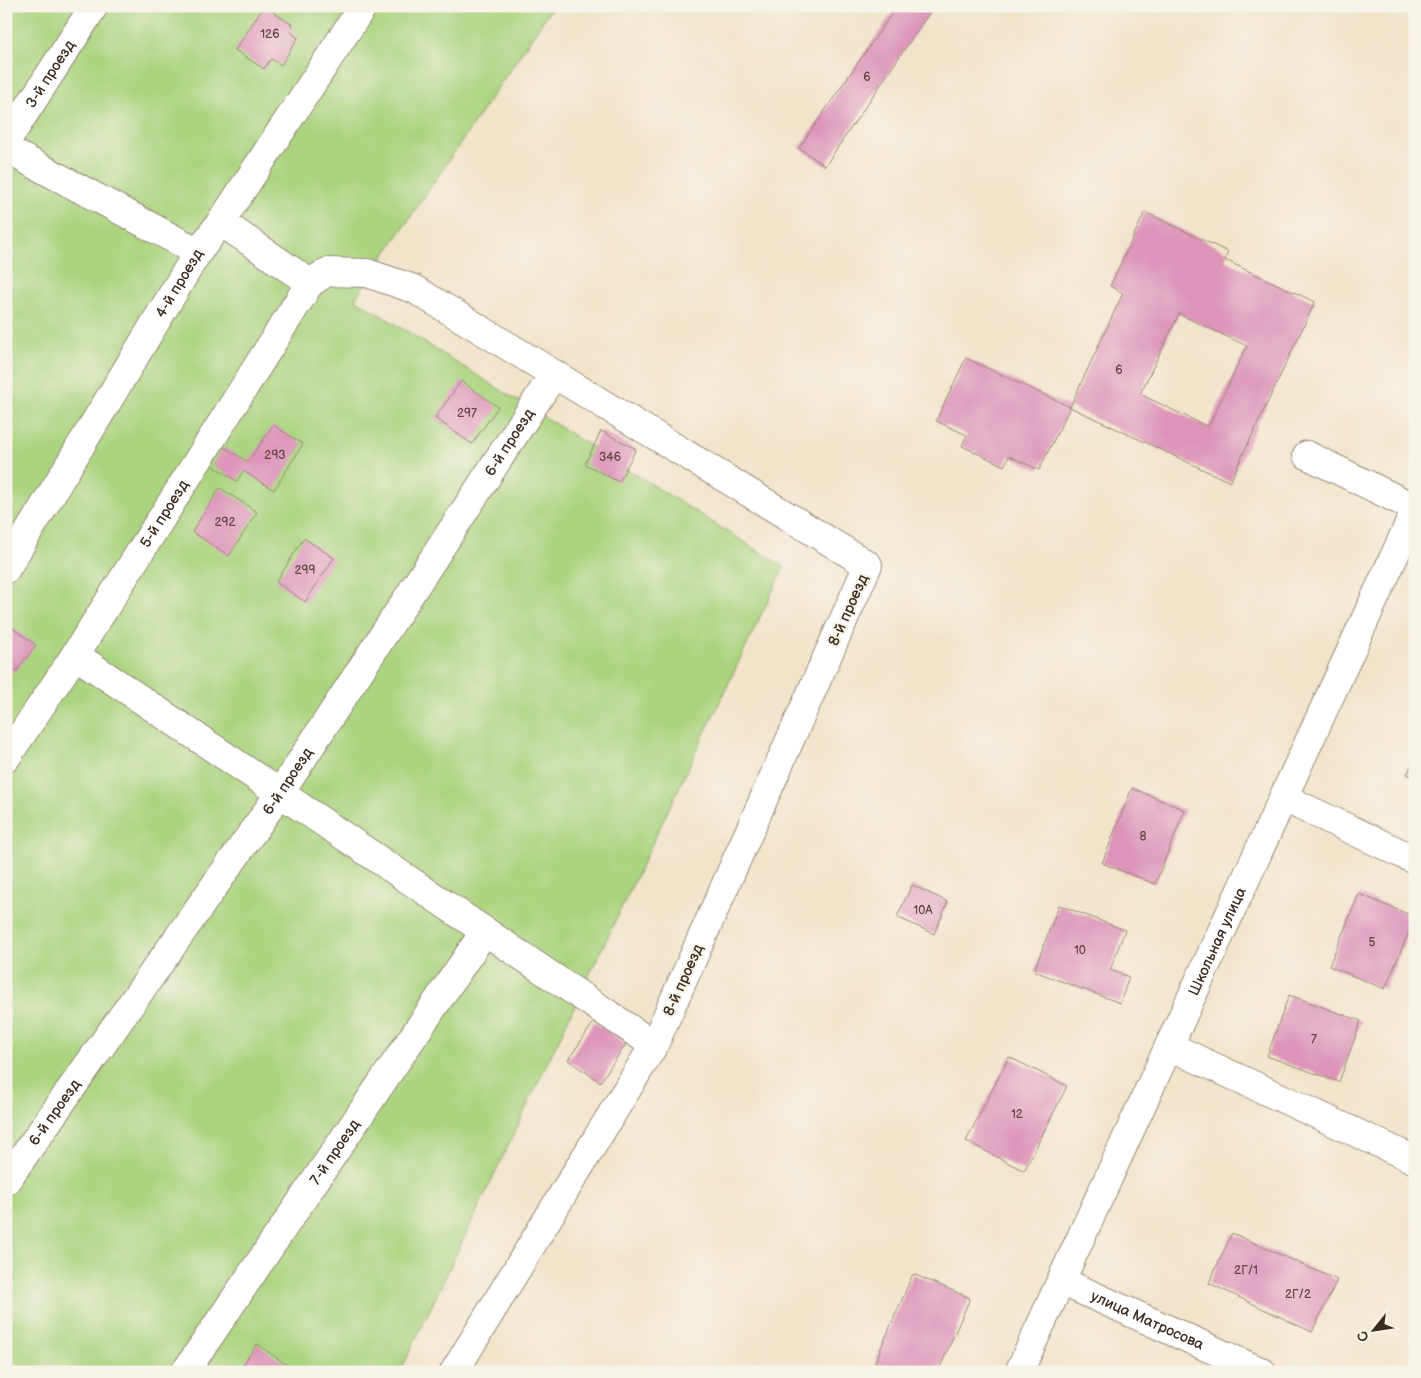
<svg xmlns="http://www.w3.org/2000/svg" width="1421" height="1378" viewBox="0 0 1421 1378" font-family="'Balsamiq Sans',sans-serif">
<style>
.green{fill:#aad47f;stroke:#727f4e}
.building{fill:#dd94b9;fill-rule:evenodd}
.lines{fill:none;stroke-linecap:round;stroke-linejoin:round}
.minor-casing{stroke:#968774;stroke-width:30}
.minor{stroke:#fff;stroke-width:28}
.labels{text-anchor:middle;stroke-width:4.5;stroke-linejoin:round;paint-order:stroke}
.number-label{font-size:12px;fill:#644445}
.street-label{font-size:15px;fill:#3b2a1e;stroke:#f7f3e8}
</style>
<rect width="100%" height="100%" fill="#f7f3e8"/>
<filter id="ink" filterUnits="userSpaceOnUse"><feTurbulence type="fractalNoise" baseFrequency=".02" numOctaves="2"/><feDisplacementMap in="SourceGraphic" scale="10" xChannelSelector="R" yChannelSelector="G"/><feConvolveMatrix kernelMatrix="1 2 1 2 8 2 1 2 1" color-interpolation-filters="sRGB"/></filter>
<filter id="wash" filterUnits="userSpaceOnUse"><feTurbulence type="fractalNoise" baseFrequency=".0096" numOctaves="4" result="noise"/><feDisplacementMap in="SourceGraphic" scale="20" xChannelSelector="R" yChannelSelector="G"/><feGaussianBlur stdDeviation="1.12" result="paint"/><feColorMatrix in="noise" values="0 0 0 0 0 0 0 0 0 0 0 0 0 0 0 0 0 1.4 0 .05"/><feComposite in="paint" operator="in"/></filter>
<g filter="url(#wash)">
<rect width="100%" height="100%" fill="#f2e4cb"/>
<polygon class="green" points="6,6 553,6 355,299 784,567 400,1372 6,1372"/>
<g id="blocks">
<g class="building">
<polygon points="264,6 293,25 290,31 298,38 281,65 271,59 264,69 235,50"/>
<polygon points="897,6 934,6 825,166 799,148"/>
<path d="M1145,212L1228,252L1225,260L1315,302L1230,482L1070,407L1039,470L1009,456L1004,466L962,446L967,435L936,421L966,358L1070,407L1123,293L1110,286ZM1179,314L1247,346L1208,427L1140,394Z"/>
<polygon points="461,381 498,407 472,444 435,418"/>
<polygon points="273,425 303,444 274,490 243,471 237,481 212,465 224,447 248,462"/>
<polygon points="601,431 636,449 619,482 585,464"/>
<polygon points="220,488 257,512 229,556 192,532"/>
<polygon points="304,538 334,558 305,602 276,582"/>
<polygon points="6,623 36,645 15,673 6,667"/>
<polygon points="1415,758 1415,777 1407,774"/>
<polygon points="1132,788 1185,810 1155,884 1102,863"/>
<polygon points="912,885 948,902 934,934 897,917"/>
<polygon points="1359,894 1415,917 1385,989 1329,966"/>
<polygon points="1059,905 1125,930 1110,970 1129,977 1120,1003 1034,971"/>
<polygon points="1289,995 1361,1021 1339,1082 1267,1056"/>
<polygon points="594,1022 626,1044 600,1082 568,1060"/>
<polygon points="1009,1057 1067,1086 1024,1171 966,1141"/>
<polygon points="1232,1233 1337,1280 1312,1332 1209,1283"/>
<polygon points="913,1274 970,1298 938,1372 898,1372 875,1362"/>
<polygon points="257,1344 297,1372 238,1372"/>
</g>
</g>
</g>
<g filter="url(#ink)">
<use href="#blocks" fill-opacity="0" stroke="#968774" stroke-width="1"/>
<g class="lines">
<defs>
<g id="minor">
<path id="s1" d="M6,142L94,6"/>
<polyline points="6,149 198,252"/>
<polyline points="221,222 310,283"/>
<polyline points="1307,455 1415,508"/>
<path id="s2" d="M6,569L198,252L221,222L363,6"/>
<polyline points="75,655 654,1045"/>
<path id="s3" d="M6,758L75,655L310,283L327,272L367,273L414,289L868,565L654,1045L454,1372"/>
<polyline points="1284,798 1415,860"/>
<polyline points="1169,1046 1415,1160"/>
<path id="s4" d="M6,1181L280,793L554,374"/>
<path id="s5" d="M1061,1281L1262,1372"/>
<path id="s6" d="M185,1372L485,931"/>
<path id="s7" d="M1019,1372L1415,511"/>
</g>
</defs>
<use href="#minor" class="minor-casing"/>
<use href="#minor" class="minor"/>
</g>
</g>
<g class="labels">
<g class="number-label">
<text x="270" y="38">126</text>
<text x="867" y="81">6</text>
<text x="1119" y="374">6</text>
<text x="467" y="417">297</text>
<text x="275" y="459">293</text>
<text x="610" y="461">346</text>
<text x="225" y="526">292</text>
<text x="305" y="574">299</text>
<text x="1143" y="840">8</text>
<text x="923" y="914">10А</text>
<text x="1372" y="946">5</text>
<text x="1080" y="954">10</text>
<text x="1314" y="1043">7</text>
<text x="1017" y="1118">12</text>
<text x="1246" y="1274">2Г/1</text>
<text x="1298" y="1298">2Г/2</text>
</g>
<g class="street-label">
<text dy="5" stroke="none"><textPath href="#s1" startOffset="81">3-й проезд</textPath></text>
<text dy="5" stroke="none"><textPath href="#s2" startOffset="334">4-й проезд</textPath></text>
<text dy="5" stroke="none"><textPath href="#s4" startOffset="894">6-й проезд</textPath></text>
<text dy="5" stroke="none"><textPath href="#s3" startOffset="291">5-й проезд</textPath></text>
<text transform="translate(848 610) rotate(-66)" y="5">8-й проезд</text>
<text dy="5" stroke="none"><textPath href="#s4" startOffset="489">6-й проезд</textPath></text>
<text dy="5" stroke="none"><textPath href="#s7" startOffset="474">Школьная улица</textPath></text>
<text transform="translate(683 980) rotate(-66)" y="5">8-й проезд</text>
<text dy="5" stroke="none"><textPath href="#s4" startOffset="84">6-й проезд</textPath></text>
<text dy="5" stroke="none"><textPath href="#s6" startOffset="266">7-й проезд</textPath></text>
<text dy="5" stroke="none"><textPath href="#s5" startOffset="95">улица Матросова</textPath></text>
</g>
</g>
<rect width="1421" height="1378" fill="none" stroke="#f7f3e8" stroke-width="25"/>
<g transform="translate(1374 1330) rotate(240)" stroke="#f7f3e8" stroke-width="4" paint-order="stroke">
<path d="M0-4L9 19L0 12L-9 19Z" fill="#3b2a1e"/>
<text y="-8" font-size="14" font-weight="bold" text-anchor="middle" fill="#3b2a1e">С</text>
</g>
</svg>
